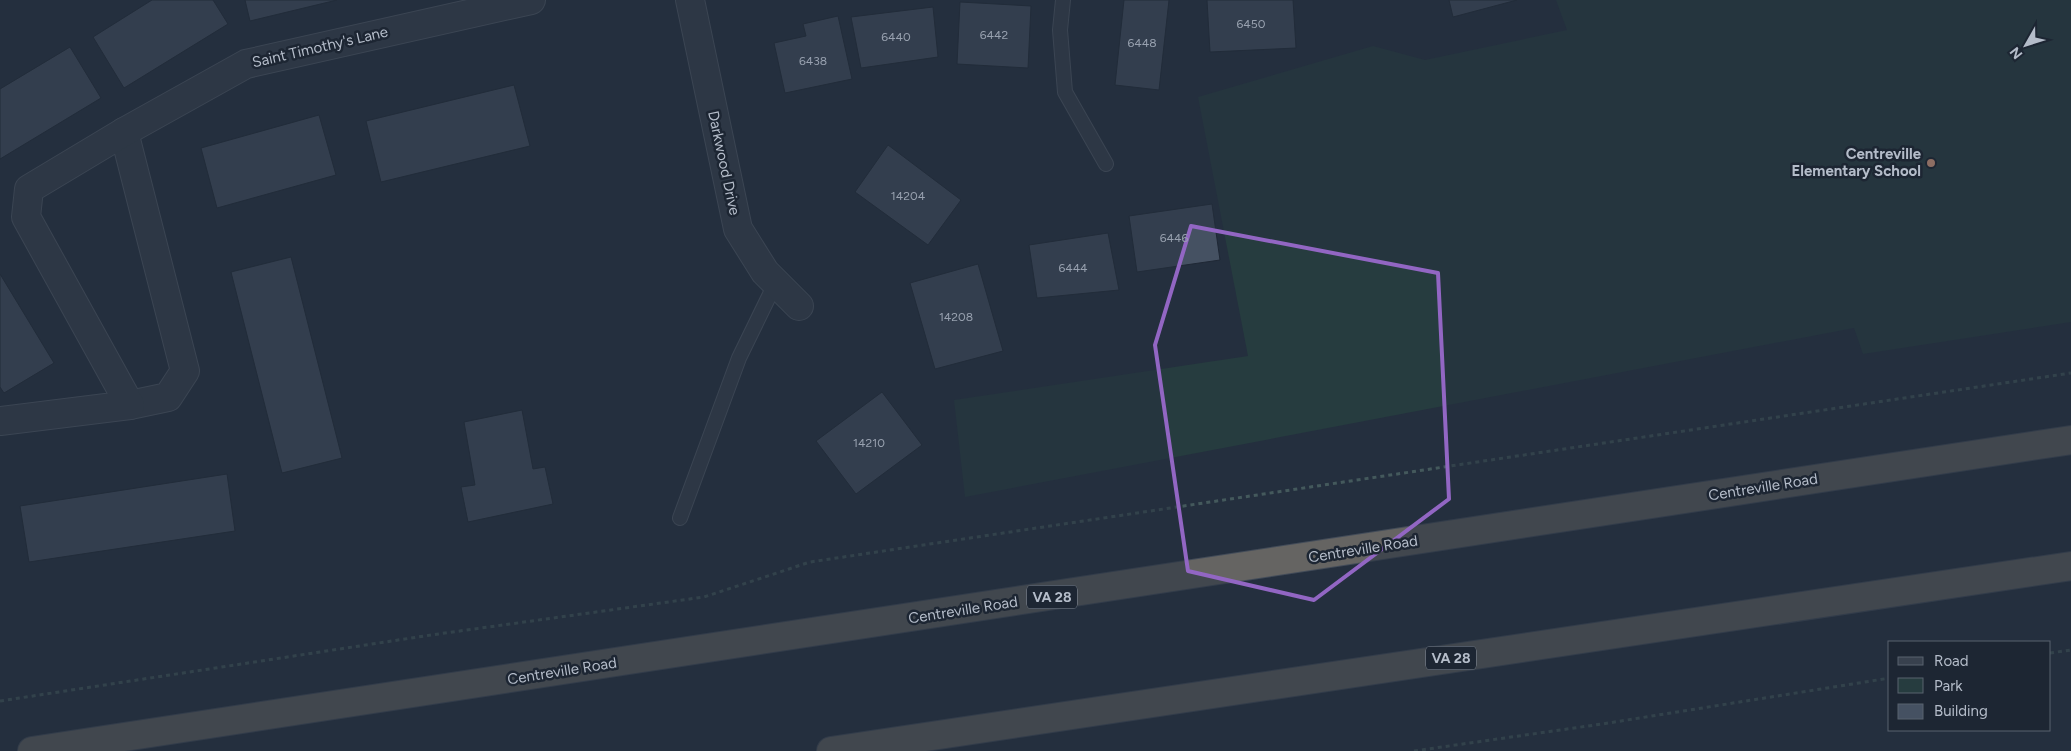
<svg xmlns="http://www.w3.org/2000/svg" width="2071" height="751" viewBox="0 0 2071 751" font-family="Figtree,sans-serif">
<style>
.green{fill:#263c3f}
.building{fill:#455162;stroke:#1f2835}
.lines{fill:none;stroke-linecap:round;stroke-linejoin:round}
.service-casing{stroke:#565f6c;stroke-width:16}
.minor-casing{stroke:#565f6c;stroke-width:30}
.trunk-casing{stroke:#434c59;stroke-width:30}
.path{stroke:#44595c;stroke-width:3;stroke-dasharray:4 4;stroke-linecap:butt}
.service{stroke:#38414e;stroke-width:14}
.minor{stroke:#38414e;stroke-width:28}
.trunk{stroke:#656462;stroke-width:28}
.marked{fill:none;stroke:#9266c3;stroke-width:4;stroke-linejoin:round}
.education-dot{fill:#8d6e63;stroke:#1d2633;stroke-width:2}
.labels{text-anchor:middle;stroke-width:5;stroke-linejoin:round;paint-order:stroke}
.number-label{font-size:12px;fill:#98a1af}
.shield{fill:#1d2633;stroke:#878f9c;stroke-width:1}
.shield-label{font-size:14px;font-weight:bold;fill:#b4bcc9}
.street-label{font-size:15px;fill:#b4bcc9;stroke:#1d2633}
.poi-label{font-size:15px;font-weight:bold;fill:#b4bcc9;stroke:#1d2633;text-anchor:end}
</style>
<rect width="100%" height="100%" fill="#242f3e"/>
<polygon class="green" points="1556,0 2071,0 2071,322 1863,354 1854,328 965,497 954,400 1248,356 1198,97 1373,46 1425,60 1567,30"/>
<g class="building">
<polygon points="152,0 213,0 228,24 124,88 93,37"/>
<polygon points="245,0 337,0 250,21"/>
<polygon points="1124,0 1169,0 1159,90 1115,85"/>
<polygon points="1207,0 1293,0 1296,48 1210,52"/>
<polygon points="1449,0 1517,0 1453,17"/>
<polygon points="960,2 1031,6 1028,68 957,64"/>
<polygon points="933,7 938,57 861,68 851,17"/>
<polygon points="838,16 852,79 785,93 774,43 806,36 803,24"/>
<polygon points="70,47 101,98 0,159 0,89"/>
<polygon points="514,85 530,146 381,182 366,121"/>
<polygon points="319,115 336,175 217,208 201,148"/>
<polygon points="888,145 961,200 928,245 855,192"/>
<polygon points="1212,204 1220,260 1137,272 1129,216"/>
<polygon points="1108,233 1119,290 1037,298 1029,245"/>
<polygon points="291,257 342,458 282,473 231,272"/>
<polygon points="978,264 1003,351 935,369 910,283"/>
<polygon points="0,274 54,363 4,393 0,387"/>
<polygon points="882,392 922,445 856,494 816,441"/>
<polygon points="522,410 533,469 545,467 553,504 468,522 461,487 475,485 464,422"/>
<polygon points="227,474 235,531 29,562 20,506"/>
</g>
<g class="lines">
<defs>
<g id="service">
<polyline points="1063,0 1060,30 1065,92 1106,164"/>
<polyline points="680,518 739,358 776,282"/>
</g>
<g id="minor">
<polyline points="690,0 738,229 765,272 799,306"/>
<polyline points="124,132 185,371 168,397 130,405"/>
<polyline points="0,421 130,405 26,217 29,189 124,132 246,64 531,0"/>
</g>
<g id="trunk">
<polyline points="32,751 2071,440"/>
<polyline points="831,751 2071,566"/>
</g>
</defs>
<use href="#service" class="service-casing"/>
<use href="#minor" class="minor-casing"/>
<use href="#trunk" class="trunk-casing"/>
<g class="path">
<polyline points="2050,653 2071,650"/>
<polyline points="0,701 431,635 704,597 810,562 2071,373"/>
<polyline points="1414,751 1602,724 1890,678"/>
</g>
<use href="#service" class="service"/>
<use href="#minor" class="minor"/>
<use href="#trunk" class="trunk"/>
</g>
<path d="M0 0H2071V751H0ZM1191,226L1438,273L1449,499L1314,600L1188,571L1155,345Z" fill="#242f3e" fill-opacity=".55" fill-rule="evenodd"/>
<path class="marked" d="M1191,226L1438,273L1449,499L1314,600L1188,571L1155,345Z"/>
<circle class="education-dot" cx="1931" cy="163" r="5"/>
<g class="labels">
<g class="number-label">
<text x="1251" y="28">6450</text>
<text x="994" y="39">6442</text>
<text x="896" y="41">6440</text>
<text x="1142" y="47">6448</text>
<text x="813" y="65">6438</text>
<text x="908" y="200">14204</text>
<text x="1174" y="242">6446</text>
<text x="1073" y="272">6444</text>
<text x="956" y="321">14208</text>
<text x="869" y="447">14210</text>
</g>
<g class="shield">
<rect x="1027" y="585.5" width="50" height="23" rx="4"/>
<rect x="1426" y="646.5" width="50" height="23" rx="4"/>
</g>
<g class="shield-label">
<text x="1052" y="602">VA 28</text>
<text x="1451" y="663">VA 28</text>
</g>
<g class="street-label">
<text transform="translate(320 47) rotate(-13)" y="5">Saint Timothy's Lane</text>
<text transform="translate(724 163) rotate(78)" y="5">Darkwood Drive</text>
<text transform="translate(1763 487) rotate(-9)" y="5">Centreville Road</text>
<text transform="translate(1363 549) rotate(-9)" y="5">Centreville Road</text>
<text transform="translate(963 610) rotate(-9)" y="5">Centreville Road</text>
<text transform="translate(562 671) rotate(-9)" y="5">Centreville Road</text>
</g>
<g class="poi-label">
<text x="1921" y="159">Centreville<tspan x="1921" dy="17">Elementary School</tspan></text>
</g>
</g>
<rect x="1888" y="641" width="162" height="90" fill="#1d2633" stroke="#59626f"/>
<rect x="1898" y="657" width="25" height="8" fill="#38414e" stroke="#59626f"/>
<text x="1934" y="666" font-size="15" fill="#b4bcc9">Road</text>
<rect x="1898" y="678" width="25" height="15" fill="#263c3f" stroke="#59626f"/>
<text x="1934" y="691" font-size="15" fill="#b4bcc9">Park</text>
<rect x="1898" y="704" width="25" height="15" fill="#455162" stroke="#59626f"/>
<text x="1934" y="716" font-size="15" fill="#b4bcc9">Building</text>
<g transform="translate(2026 45) rotate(231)" stroke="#1d2633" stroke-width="4" paint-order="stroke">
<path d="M0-4L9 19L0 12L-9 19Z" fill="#b4bcc9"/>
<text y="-8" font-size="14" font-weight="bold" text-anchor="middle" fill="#b4bcc9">N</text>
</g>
</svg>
